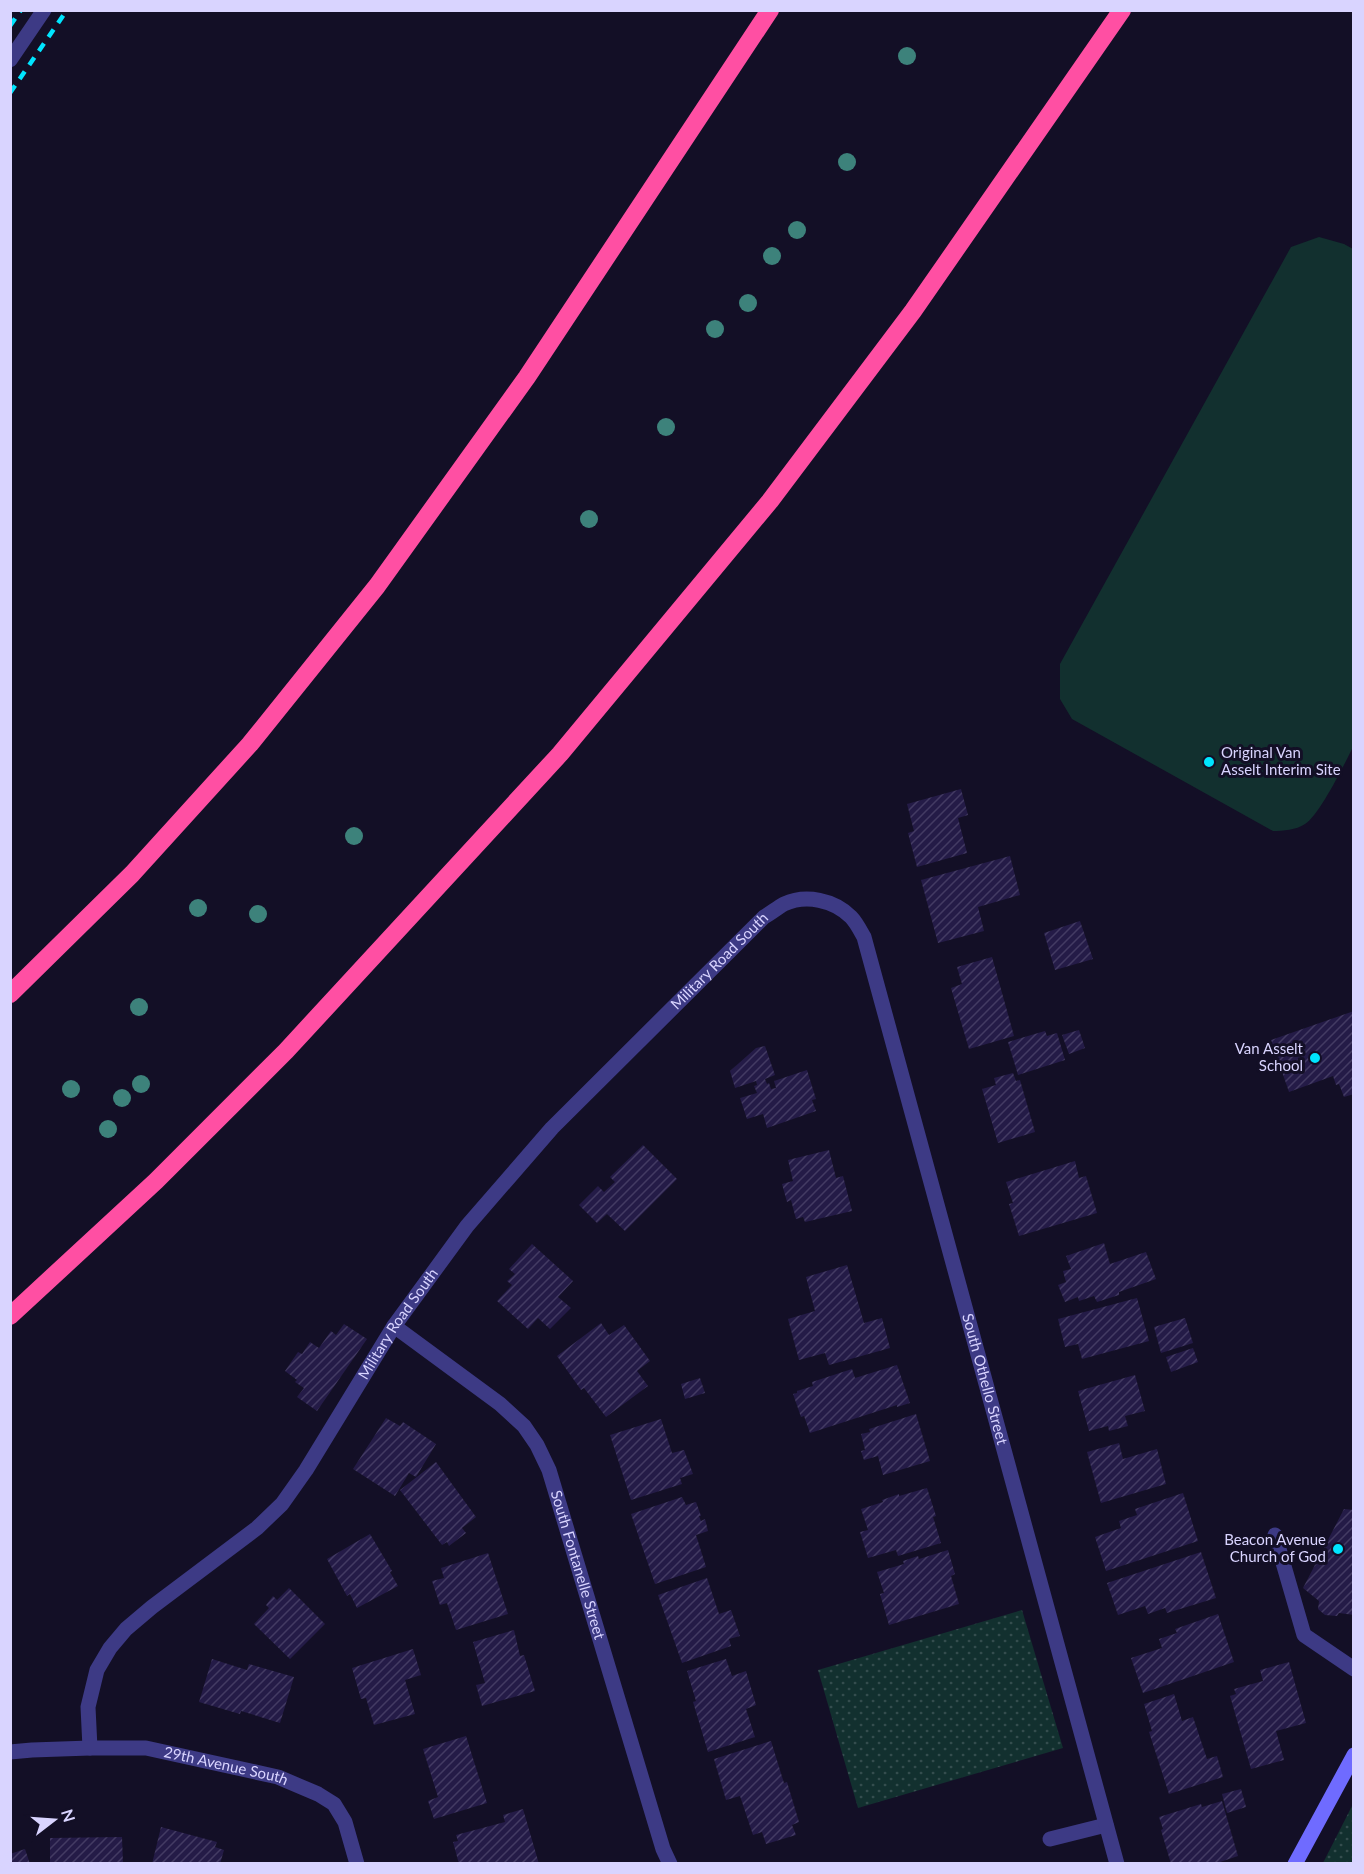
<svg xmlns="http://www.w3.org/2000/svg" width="1364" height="1874" viewBox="0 0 1364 1874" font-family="Lato,sans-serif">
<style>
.grass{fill:url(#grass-dots)}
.park{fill:#12302f}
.building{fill:url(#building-hatch)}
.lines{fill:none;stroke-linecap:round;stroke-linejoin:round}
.lane{stroke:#3d3a85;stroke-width:15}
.street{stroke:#3d3a85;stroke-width:15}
.secondary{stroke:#6f6bff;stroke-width:15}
.highway{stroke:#ff4fa3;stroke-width:18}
.rail{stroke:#00e5ff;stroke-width:4.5;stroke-dasharray:9 8;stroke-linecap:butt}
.tree{fill:#3d827b}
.poi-dot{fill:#00e5ff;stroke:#130f26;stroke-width:2}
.labels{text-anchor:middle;stroke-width:6;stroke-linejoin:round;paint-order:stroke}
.poi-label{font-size:15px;fill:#d9d4ff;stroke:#130f26;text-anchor:end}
.street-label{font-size:15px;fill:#d9d4ff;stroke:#130f26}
</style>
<defs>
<pattern id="grass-dots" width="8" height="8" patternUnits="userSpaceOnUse" patternTransform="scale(1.5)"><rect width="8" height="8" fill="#12302f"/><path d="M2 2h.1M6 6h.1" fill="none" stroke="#344d4e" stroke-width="1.8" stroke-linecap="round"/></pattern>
<pattern id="building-hatch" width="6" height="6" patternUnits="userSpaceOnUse" patternTransform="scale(1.5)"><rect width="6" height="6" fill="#241b47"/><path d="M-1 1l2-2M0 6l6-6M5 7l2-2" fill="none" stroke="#433b63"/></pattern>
</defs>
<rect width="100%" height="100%" fill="#130f26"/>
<g class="grass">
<polygon points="1022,1610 1063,1748 858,1808 818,1670"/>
<polygon points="1353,1804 1353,1863 1323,1863"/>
</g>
<path class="park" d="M1319,237L1344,244L1353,249V747C1345,763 1319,816 1305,824C1296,830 1283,831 1273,831L1072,719L1060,699V664L1291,247Z"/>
<g class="building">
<polygon points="961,789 968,815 958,818 967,853 917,867 908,833 914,831 907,804"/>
<polygon points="1010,856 1020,895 978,907 984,931 938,943 921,880"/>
<polygon points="1080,921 1093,959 1055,970 1044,933"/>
<polygon points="992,957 1014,1036 969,1049 951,988 962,984 957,967"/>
<polygon points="1354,1011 1354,1094 1344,1097 1339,1084 1336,1085 1333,1076 1289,1092 1271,1040"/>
<polygon points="1079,1030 1085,1048 1069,1054 1062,1035"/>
<polygon points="1045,1031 1047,1036 1057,1033 1065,1060 1018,1075 1008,1042"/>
<polygon points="765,1046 775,1075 765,1079 767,1084 769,1083 771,1089 776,1088 774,1081 807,1070 816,1099 812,1100 816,1111 767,1128 763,1114 747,1119 740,1098 757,1093 754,1086 757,1085 756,1081 735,1088 730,1071 756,1048"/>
<polygon points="1013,1073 1016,1081 1020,1080 1035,1132 998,1143 982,1089 996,1085 994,1078"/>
<polygon points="643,1145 677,1179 625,1231 607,1214 597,1223 579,1205 598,1186 604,1192 615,1182 610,1177"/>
<polygon points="829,1150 836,1178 843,1176 852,1211 805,1222 803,1217 796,1219 791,1200 787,1202 782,1184 793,1181 788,1160"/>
<polygon points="1075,1161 1079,1178 1086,1176 1097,1213 1019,1236 1009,1204 1013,1203 1006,1182"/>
<polygon points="1104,1243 1110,1264 1146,1252 1156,1279 1119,1292 1119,1295 1097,1302 1094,1296 1079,1301 1078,1297 1065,1302 1058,1285 1066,1282 1063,1271 1071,1269 1066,1256"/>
<polygon points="532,1244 573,1281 558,1297 571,1308 550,1329 538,1318 528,1329 497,1301 512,1285 507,1281 515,1274 509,1269"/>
<polygon points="847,1265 864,1323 882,1318 890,1348 829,1365 825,1353 799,1360 788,1319 815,1311 806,1277"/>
<polygon points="1137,1298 1149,1341 1082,1359 1078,1344 1065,1347 1058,1319"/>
<polygon points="1185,1318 1193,1343 1161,1353 1154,1327"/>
<polygon points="601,1323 609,1335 624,1325 650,1361 637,1371 648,1386 606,1417 584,1388 581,1390 557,1356"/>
<polygon points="344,1324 367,1339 317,1411 297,1397 304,1388 295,1382 297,1380 285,1371 298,1352 302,1354 310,1342 319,1348 331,1331 336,1335"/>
<polygon points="1193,1348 1198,1362 1171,1372 1166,1357"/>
<polygon points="897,1365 910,1403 897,1407 897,1405 810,1433 804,1416 801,1417 793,1394 797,1393 797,1391 813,1386 812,1382 852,1369 855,1378"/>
<polygon points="1135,1375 1145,1411 1125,1416 1128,1426 1109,1431 1108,1426 1089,1431 1078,1391"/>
<polygon points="700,1378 705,1393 685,1399 681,1384"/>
<polygon points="916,1414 930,1461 883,1475 878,1456 864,1460 861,1451 865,1450 861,1434 870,1432 869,1429"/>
<polygon points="386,1418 400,1426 403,1422 436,1444 416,1477 409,1473 395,1496 353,1469"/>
<polygon points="661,1419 672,1453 684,1450 693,1474 680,1478 682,1484 631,1500 610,1435"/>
<polygon points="1119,1443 1123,1459 1157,1449 1166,1484 1101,1503 1087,1452"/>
<polygon points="436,1462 476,1517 462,1528 466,1533 449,1546 447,1542 442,1545 400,1490"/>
<polygon points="927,1488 936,1516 933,1517 941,1543 898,1556 896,1550 868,1558 860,1532 868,1530 861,1509 883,1502 882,1500 899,1494 899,1496"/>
<polygon points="1183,1493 1198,1541 1106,1571 1095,1537 1121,1528 1119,1521 1137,1515 1135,1509"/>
<polygon points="682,1497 686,1505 696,1502 701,1516 699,1516 701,1521 705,1519 708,1531 696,1535 706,1567 655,1584 631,1514"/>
<polygon points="1344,1509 1354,1510 1354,1615 1339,1613 1337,1616 1325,1615 1318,1609 1319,1601 1303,1588"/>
<polygon points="370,1534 392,1571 390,1572 398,1586 357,1608 350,1594 347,1596 327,1559"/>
<polygon points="948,1550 955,1574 951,1576 959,1604 889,1625 880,1594 884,1593 877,1572 904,1564 903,1561 918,1556 919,1559"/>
<polygon points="1201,1552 1216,1598 1167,1613 1165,1608 1148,1614 1145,1606 1118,1615 1107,1583"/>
<polygon points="488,1553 508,1614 456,1630 447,1603 440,1605 432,1581 444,1578 441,1568"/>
<polygon points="707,1578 719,1614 731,1610 740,1636 729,1639 731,1646 682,1663 658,1595"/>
<polygon points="289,1588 325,1624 290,1659 254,1624 269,1608 266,1605 273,1596 277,1600"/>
<polygon points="1218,1614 1234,1662 1143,1693 1131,1658 1162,1648 1159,1639 1177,1633 1175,1629"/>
<polygon points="514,1630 520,1656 524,1655 535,1691 482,1706 476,1685 485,1683 473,1642"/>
<polygon points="413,1649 421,1675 405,1680 415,1714 374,1725 366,1698 361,1699 352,1668"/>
<polygon points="212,1659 247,1670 249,1664 294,1677 280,1723 241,1711 240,1714 199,1702"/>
<polygon points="726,1659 732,1676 746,1671 756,1705 746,1709 755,1737 708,1752 693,1702 696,1701 687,1671"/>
<polygon points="1289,1662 1306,1723 1276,1731 1284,1760 1251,1769 1230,1696 1236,1694 1234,1689 1263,1681 1260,1670"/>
<polygon points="1174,1694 1182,1721 1193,1717 1207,1759 1217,1756 1223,1777 1169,1794 1149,1732 1152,1731 1144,1704"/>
<polygon points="466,1736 487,1803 434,1819 428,1801 438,1797 423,1749"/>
<polygon points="771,1741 784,1783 787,1782 799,1822 792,1825 796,1835 766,1844 762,1832 753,1835 740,1796 726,1800 714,1759"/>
<polygon points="1241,1789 1246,1807 1227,1813 1222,1794"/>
<polygon points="1222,1801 1238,1856 1214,1864 1171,1864 1161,1830 1163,1829 1159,1817 1201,1804 1202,1807"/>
<polygon points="523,1809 539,1864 459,1864 453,1842 458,1841 456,1835 505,1822 503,1815"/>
<polygon points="161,1827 217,1842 215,1847 224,1850 220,1864 152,1864"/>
<polygon points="122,1837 123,1864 50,1864 50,1838"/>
<polygon points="25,1849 30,1864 10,1864 10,1854"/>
</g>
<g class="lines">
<g class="lane">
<polyline points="10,60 44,10"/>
<polyline points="1275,1535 1304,1635 1354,1669"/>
<polyline points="1050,1839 1106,1825"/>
</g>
<g class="street">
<path id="s1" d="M394,1326L500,1404L524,1426L537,1445L549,1470L663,1849L670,1864"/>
<path id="s2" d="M90,1748L88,1707L97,1670L110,1648L126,1629L152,1607L257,1528L282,1504L306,1470L394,1326L467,1226L552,1128L764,917C771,913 777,908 784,904C806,894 834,900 851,917C856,922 860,930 864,937L1117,1864"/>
<path id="s3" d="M10,1752L32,1750L90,1748H146L278,1777L318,1794L334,1804L345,1822L357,1864"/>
</g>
<polyline class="secondary" points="1295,1864 1354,1755"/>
<g class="highway">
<polyline points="10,994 132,874 250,744 377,586 527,377 770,10"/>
<polyline points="10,1316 156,1181 286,1051 560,754 770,501 913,311 1122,10"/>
</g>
<g class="rail">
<polyline points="10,26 21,10"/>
<polyline points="10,93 67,10"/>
</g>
</g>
<g class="tree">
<circle cx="907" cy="56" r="9"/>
<circle cx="847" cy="162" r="9"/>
<circle cx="797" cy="230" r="9"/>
<circle cx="772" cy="256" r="9"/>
<circle cx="748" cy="303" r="9"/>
<circle cx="715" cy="329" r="9"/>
<circle cx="666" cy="427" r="9"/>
<circle cx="589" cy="519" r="9"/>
<circle cx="354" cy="836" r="9"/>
<circle cx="198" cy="908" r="9"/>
<circle cx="258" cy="914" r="9"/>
<circle cx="139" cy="1007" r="9"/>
<circle cx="141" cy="1084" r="9"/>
<circle cx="71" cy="1089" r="9"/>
<circle cx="122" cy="1098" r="9"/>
<circle cx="108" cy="1129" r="9"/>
</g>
<g class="poi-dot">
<circle cx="1209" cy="762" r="6"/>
<circle cx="1315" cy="1058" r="6"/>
<circle cx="1338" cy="1549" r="6"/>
</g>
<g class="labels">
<g class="poi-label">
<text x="1221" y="758" text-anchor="start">Original Van<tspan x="1221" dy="17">Asselt Interim Site</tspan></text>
<text x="1303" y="1054">Van Asselt<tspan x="1303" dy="17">School</tspan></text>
<text x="1326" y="1545">Beacon Avenue<tspan x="1326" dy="17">Church of God</tspan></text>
</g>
<g class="street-label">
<text dy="5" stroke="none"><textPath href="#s2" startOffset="1030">Military Road South</textPath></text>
<text dy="5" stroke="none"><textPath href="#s2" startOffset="544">Military Road South</textPath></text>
<text dy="5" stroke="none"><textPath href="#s2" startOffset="1671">South Othello Street</textPath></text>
<text dy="5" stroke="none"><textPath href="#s1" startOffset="314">South Fontanelle Street</textPath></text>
<text dy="5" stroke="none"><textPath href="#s3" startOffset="218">29th Avenue South</textPath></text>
</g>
</g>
<rect width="1364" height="1874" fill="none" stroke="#d9d4ff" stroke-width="24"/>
<g transform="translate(54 1820) rotate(73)" stroke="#130f26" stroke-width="4.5" paint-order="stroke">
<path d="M0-4.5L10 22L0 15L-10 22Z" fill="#d9d4ff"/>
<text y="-9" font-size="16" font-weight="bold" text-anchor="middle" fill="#d9d4ff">N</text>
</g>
</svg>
